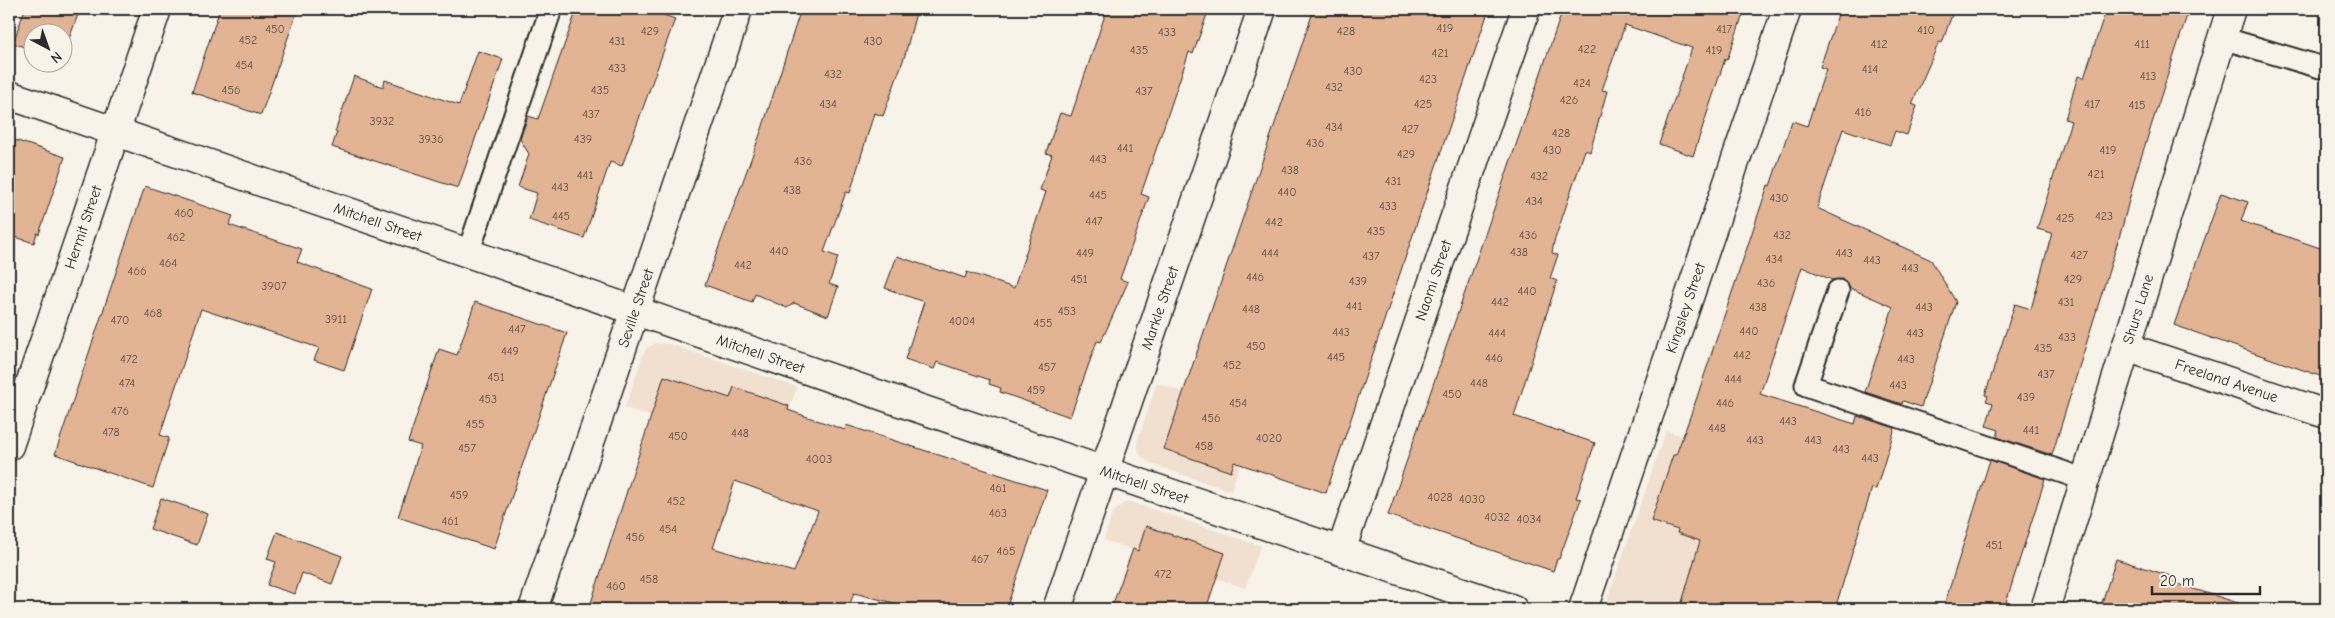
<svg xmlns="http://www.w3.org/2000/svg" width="2335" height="618" viewBox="0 0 2335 618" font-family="'Comic Neue',sans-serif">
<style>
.built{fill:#f1e0cf}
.building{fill:#e3b494;stroke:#2b2b2b;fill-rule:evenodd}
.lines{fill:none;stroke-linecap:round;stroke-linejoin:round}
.service-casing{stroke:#2b2b2b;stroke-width:25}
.minor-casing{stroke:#2b2b2b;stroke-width:31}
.tertiary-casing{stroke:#2b2b2b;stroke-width:31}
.service{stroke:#f7f3e8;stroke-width:21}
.minor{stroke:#f7f3e8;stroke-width:28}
.tertiary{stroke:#f7f3e8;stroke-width:28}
.labels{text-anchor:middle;stroke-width:4;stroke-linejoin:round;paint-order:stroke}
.number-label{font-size:12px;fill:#594d45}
.street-label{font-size:15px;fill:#2b2b2b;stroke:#f7f3e8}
</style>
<rect width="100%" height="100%" fill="#f7f3e8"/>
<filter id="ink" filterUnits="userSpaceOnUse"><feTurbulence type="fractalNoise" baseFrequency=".02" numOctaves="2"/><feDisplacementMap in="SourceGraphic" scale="10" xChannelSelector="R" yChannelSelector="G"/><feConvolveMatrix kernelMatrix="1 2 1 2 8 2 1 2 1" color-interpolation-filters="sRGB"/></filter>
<g filter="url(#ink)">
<g class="built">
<polygon points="656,343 669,344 797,387 771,457 625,408 643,354 647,348"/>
<polygon points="1157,383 1256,417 1231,491 1151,464 1140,455 1137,442"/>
<polygon points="1666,431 1836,483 1798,609 1608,609 1608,598"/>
<polygon points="1131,502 1261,546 1245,588 1104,540 1112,514 1124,503"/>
</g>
<g class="building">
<polygon points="25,9 80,9 62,58 62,32 32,32 32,50 13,43"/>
<polygon points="220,9 298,9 261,115 192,92"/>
<polygon points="577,9 663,9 661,14 675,19 622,166 610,162 584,238 529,220 537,193 518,187 529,154 520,139 528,116 538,119"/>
<polygon points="801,9 917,9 905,55 883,116 874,113 850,193 846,192 824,252 838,257 829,284 838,287 828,316 794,303 787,308 755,294 752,302 705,285 762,129"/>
<polygon points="1107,9 1209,9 1193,54 1189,52 1141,194 1149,197 1120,279 1128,282 1101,342 1097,341 1070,417 1000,392 1001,388 989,384 990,380 937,362 934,369 905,359 924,302 885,288 897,256 941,271 942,270 965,278 967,272 1014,288 1046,192 1040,190 1052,155 1046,153 1060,113 1071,116"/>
<polygon points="1314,9 1489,9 1326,493 1234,462 1231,472 1164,449"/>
<polygon points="1563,9 1745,9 1727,60 1725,59 1693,156 1659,144 1692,48 1625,25 1602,90 1607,91 1590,152 1585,150 1554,242 1552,253 1558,255 1550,278 1557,281 1514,416 1595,443 1576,498 1581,499 1559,559 1557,559 1553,571 1388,515"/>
<polygon points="1840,9 1954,9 1942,43 1939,42 1912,104 1917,106 1907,135 1895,131 1890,145 1843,129 1817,208 1931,260 1956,302 1921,407 1903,401 1902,404 1865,392 1893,307 1850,288 1842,279 1832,280 1802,267 1760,394 1855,424 1857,416 1895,428 1876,489 1872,488 1835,609 1680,609 1700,541 1677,533 1678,530 1651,521 1673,455 1676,455 1694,406 1768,185 1770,186 1792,121 1807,126 1826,69 1820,67"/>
<polygon points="2106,9 2189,9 2136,173 2122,228 2052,455 1997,437 1999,430 1986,426 1993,403 1986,401 1988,396 1985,395 2015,304 2031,309 2052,233 2037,229 2071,121 2065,119 2078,76 2084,78"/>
<polygon points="478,51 503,59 458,188 332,147 337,132 335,132 354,76 383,87 385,80 459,105"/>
<polygon points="15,140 65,157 39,234 37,233 34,243 9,235 9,157"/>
<polygon points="145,186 233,216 229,225 302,249 297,262 372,289 344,370 314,360 319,348 201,309 160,435 169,438 153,488 55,454"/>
<polygon points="2221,193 2248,202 2241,221 2326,250 2326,378 2174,325"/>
<polygon points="475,302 567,333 494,549 398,517 421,446 408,442 439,349 457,355"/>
<path d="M664,376L730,398L734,387L789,406L788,410L845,430L846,425L1047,490L1006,609H918L854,593L848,609H589ZM735,481L818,511L794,572L713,548Z"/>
<polygon points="1990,460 2045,479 2004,609 1943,609"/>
<polygon points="161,498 208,514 197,545 150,529"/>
<polygon points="1146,526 1225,553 1206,609 1111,609 1133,549 1138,551"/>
<polygon points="277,532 342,556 332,584 302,573 295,594 267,585 276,562 267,559"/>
<polygon points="2116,559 2177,578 2175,583 2238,603 2237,609 2100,609"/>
</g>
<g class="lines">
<defs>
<g id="service">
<polyline points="2222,38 2320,67"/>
<polyline points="468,253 551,9"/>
<polyline points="1838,291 1806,385 2086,480"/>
</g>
<g id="minor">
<path id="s1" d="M9,95L909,405L1513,609"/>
<path id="s2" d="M2126,347L2326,414"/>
<path id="s3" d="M9,446L157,9"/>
<path id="s4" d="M1341,551L1526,9"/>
<path id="s5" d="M533,609L738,9"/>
<path id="s6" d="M1057,609L1262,9"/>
<path id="s7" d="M1583,609L1787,9"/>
</g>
<g id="tertiary">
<path id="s8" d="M2045,609L2231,9"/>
</g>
</defs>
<use href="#service" class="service-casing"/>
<use href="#minor" class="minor-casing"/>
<use href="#tertiary" class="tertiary-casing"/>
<use href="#service" class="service"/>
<use href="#minor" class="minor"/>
<use href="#tertiary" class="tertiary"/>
</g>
</g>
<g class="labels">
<g class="number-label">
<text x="1445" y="32">419</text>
<text x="275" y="33">450</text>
<text x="1724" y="33">417</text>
<text x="1926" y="34">410</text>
<text x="650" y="35">429</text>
<text x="1346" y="35">428</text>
<text x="1167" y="36">433</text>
<text x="248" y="44">452</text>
<text x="617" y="45">431</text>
<text x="873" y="45">430</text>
<text x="1879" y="48">412</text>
<text x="2142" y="48">411</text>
<text x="1587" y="53">422</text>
<text x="1139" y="54">435</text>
<text x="1714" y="54">419</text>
<text x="1440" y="57">421</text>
<text x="244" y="69">454</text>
<text x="617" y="72">433</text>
<text x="1870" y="73">414</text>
<text x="1353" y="75">430</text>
<text x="833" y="78">432</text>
<text x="2148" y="80">413</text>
<text x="1428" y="83">423</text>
<text x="1582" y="87">424</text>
<text x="1334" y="91">432</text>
<text x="231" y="94">456</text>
<text x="600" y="94">435</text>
<text x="1144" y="95">437</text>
<text x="1569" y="104">426</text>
<text x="828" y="108">434</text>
<text x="1423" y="108">425</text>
<text x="2092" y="108">417</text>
<text x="2137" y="109">415</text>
<text x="1863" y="116">416</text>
<text x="591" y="118">437</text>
<text x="382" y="125">3932</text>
<text x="1334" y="131">434</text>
<text x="1410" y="133">427</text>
<text x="1561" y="137">428</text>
<text x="431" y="143">3936</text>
<text x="583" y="143">439</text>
<text x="1315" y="147">436</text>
<text x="1125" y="152">441</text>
<text x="1552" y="154">430</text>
<text x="2108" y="154">419</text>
<text x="1406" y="158">429</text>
<text x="1098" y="163">443</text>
<text x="803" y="165">436</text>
<text x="1290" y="174">438</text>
<text x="2096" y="178">421</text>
<text x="585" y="179">441</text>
<text x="1539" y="180">432</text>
<text x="1393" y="185">431</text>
<text x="560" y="191">443</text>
<text x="792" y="194">438</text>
<text x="1287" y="196">440</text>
<text x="1098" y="199">445</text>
<text x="1779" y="202">430</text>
<text x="1534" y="205">434</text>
<text x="1388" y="210">433</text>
<text x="184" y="217">460</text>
<text x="561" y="220">445</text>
<text x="2104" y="220">423</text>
<text x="2065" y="222">425</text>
<text x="1094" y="225">447</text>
<text x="1274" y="226">442</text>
<text x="1376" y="235">435</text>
<text x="1528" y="239">436</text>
<text x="1782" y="239">432</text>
<text x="176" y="241">462</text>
<text x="779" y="255">440</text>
<text x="1519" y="256">438</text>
<text x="1085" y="257">449</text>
<text x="1270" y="257">444</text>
<text x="1844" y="257">443</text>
<text x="2079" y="259">427</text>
<text x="1371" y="260">437</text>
<text x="1774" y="263">434</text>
<text x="1872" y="264">443</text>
<text x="168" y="267">464</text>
<text x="743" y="269">442</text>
<text x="1910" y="272">443</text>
<text x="137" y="275">466</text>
<text x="1255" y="281">446</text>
<text x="1079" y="283">451</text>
<text x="2073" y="283">429</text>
<text x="1358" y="285">439</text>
<text x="1766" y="287">436</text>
<text x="274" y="290">3907</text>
<text x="1527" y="295">440</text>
<text x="1500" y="306">442</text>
<text x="2066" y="306">431</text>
<text x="1354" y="310">441</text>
<text x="1758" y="311">438</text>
<text x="1924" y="311">443</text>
<text x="1251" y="313">448</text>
<text x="1067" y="315">453</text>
<text x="153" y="317">468</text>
<text x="336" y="323">3911</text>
<text x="120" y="324">470</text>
<text x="962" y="325">4004</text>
<text x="1043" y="327">455</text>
<text x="517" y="333">447</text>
<text x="1749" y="335">440</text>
<text x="1341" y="336">443</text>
<text x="1497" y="337">444</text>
<text x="1915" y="337">443</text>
<text x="2067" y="341">433</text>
<text x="1256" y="350">450</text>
<text x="2043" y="352">435</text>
<text x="510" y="355">449</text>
<text x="1742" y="359">442</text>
<text x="1336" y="361">445</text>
<text x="1494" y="362">446</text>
<text x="129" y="363">472</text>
<text x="1906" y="363">443</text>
<text x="1232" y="369">452</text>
<text x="1047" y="371">457</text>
<text x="2046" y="378">437</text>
<text x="496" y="381">451</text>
<text x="1733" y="383">444</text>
<text x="127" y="387">474</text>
<text x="1479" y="387">448</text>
<text x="1898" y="389">443</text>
<text x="1036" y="394">459</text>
<text x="1452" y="398">450</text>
<text x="2026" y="401">439</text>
<text x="488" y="403">453</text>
<text x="1238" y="407">454</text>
<text x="1725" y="407">446</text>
<text x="120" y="415">476</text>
<text x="1211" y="422">456</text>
<text x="1788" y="425">443</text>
<text x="475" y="428">455</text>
<text x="1717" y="432">448</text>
<text x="2031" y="434">441</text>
<text x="111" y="436">478</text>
<text x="740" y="437">448</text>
<text x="678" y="440">450</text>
<text x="1269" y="442">4020</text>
<text x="1755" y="444">443</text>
<text x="1813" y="444">443</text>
<text x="1204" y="450">458</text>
<text x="467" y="452">457</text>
<text x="1841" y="453">443</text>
<text x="1870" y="462">443</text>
<text x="819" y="463">4003</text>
<text x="998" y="492">461</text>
<text x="459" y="499">459</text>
<text x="1440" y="501">4028</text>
<text x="1472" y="503">4030</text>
<text x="676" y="505">452</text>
<text x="998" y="517">463</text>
<text x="1497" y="521">4032</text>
<text x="1529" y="523">4034</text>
<text x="450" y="525">461</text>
<text x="668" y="533">454</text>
<text x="635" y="541">456</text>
<text x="1994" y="549">451</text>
<text x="1006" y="555">465</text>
<text x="980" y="563">467</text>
<text x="1163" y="578">472</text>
<text x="649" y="583">458</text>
<text x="616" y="590">460</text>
</g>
<g class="street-label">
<text dy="5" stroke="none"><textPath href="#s1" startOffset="390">Mitchell Street</textPath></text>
<text dy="5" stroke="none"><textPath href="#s3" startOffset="231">Hermit Street</textPath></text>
<text dy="5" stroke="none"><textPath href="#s4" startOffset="286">Naomi Street</textPath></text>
<text dy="5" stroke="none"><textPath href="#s5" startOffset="318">Seville Street</textPath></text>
<text dy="5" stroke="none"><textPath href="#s6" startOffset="318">Markle Street</textPath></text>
<text dy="5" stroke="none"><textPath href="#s7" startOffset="318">Kingsley Street</textPath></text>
<text dy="5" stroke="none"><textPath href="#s8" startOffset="314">Shurs Lane</textPath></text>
<text dy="5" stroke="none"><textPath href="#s1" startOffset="795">Mitchell Street</textPath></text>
<text dy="5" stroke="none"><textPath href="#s2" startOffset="106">Freeland Avenue</textPath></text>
<text dy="5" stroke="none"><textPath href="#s1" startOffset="1200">Mitchell Street</textPath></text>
</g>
</g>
<rect width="2335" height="618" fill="none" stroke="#f7f3e8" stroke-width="30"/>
<rect x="15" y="15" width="2305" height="588" fill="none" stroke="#2b2b2b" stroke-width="2" filter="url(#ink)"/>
<g transform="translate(48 48) rotate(139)"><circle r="24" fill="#f7f3e8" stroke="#a5a39c"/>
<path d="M0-4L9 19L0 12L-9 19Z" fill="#2b2b2b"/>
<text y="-8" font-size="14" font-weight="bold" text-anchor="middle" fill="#2b2b2b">N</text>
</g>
<path d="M2152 586v8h108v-8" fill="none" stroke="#2b2b2b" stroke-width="2.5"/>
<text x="2160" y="586" font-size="15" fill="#2b2b2b" stroke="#f7f3e8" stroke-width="4" paint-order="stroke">20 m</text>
</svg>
